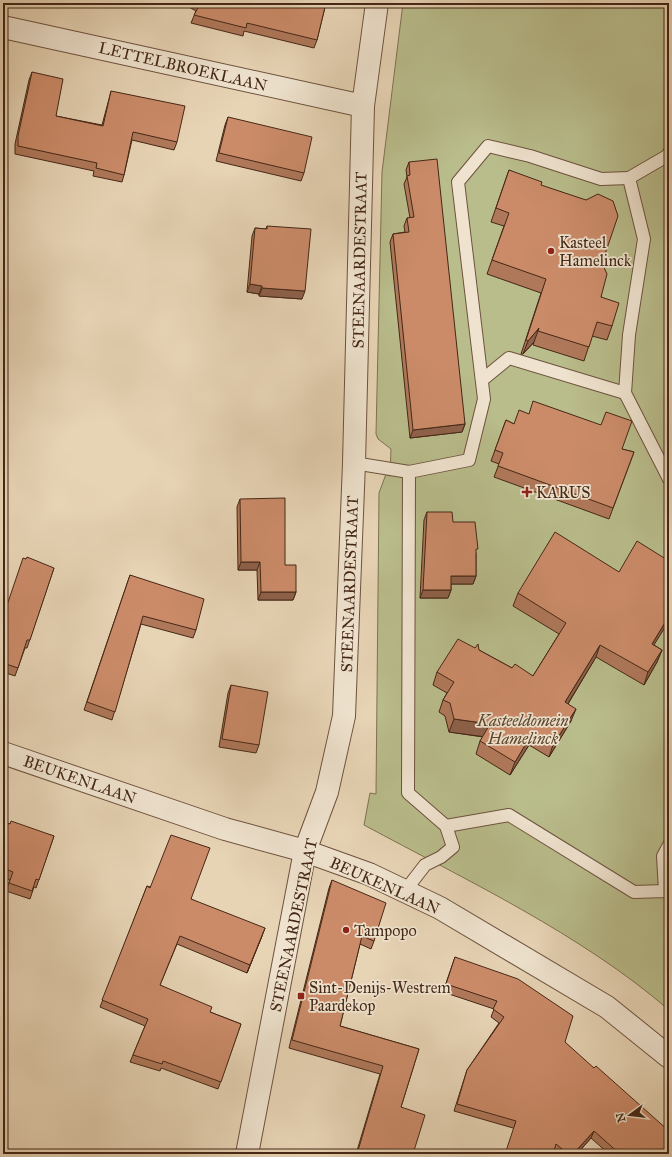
<svg xmlns="http://www.w3.org/2000/svg" width="672" height="1157" viewBox="0 0 672 1157" font-family="'IM FELL Great Primer',serif">
<style>
.green{fill:#b9bc8b;stroke:#7f7250}
.lines{fill:none;stroke-linecap:round;stroke-linejoin:round}
.service-casing{stroke:#6e523e;stroke-width:14}
.minor-casing{stroke:#6e523e;stroke-width:24}
.tertiary-casing{stroke:#6e523e;stroke-width:24}
.service{stroke:#efe3cf;stroke-width:12}
.minor{stroke:#efe3cf;stroke-width:22}
.tertiary{stroke:#efe3cf;stroke-width:22}
.wall{fill:#af785a;stroke:#452716}
.shaded-wall{fill:#8e614a;stroke:#452716}
.building{fill:#cb8b69;stroke:#452716}
.poi-dot{fill:#8f2418;stroke:#efe3cf;stroke-width:1.5}
.labels{text-anchor:middle;stroke-width:3.5;stroke-linejoin:round;paint-order:stroke}
.street-label{font-size:16px;fill:#452716;stroke:#efe3cf}
.poi-label{font-size:16px;fill:#452716;stroke:#efe3cf;text-anchor:start}
.park-label{font-size:16px;font-style:italic;fill:#5c452d;stroke:#efe3cf}
</style>
<rect width="100%" height="100%" fill="#e7d4b5"/>
<filter id="stains"><feTurbulence type="fractalNoise" baseFrequency=".005" numOctaves="4"/><feColorMatrix values="0 0 0 0 .2 0 0 0 0 .09 0 0 0 0 .02 0 0 0 .5 -.17"/></filter>
<radialGradient id="worn" r=".72"><stop offset=".6" stop-color="#630" stop-opacity="0"/><stop offset="1" stop-color="#630" stop-opacity=".3"/></radialGradient>
<path class="green" d="M403,3H669V1010C581,934 466,880 364,825L370,793L376,794L379,493L386,474L390,476L391,449L378,439L376,434L382,172Z"/>
<g class="lines">
<defs>
<g id="service">
<polyline points="669,153 667,156 629,178 644,239 629,335 625,393 669,479"/>
<polyline points="482,380 509,358 625,393"/>
<polyline points="354,463 409,472 469,460 484,399 458,182 488,146 530,156 601,179 629,178"/>
<polyline points="446,826 509,815 634,892 665,891 669,893"/>
<polyline points="405,891 425,865 441,857 453,847 446,826 408,793 409,472"/>
<polyline points="665,891 663,856 669,845"/>
</g>
<g id="minor">
<polyline points="3,27 363,106"/>
<polyline points="305,851 327,792 344,716 354,463 363,106 377,3"/>
</g>
<g id="tertiary">
<polyline points="3,753 225,829 305,851 369,874 440,908 607,1007 669,1057"/>
<polyline points="247,1154 305,851"/>
</g>
</defs>
<use href="#service" class="service-casing"/>
<use href="#minor" class="minor-casing"/>
<use href="#tertiary" class="tertiary-casing"/>
<use href="#service" class="service"/>
<use href="#minor" class="minor"/>
<use href="#tertiary" class="tertiary"/>
</g>
<g class="wall">
<polygon points="182,3 326,3 317,40 314,48 244,31 243,36 191,23 196,11"/>
<polygon points="32,72 56,116 102,125 109,99 111,91 177,142 174,150 132,140 124,175 122,182 93,176 94,171 15,154 15,144 29,80"/>
<polygon points="228,117 304,173 301,181 216,161 225,125"/>
<polygon points="409,162 465,424 462,432 410,438 390,242 393,234 405,232 404,226 407,218 410,218 404,184 407,177 406,170"/>
<polygon points="509,170 541,186 602,263 601,297 612,326 607,340 592,336 584,361 533,345 534,342 523,354 521,354 541,293 487,274 504,226 491,222"/>
<polygon points="267,226 302,299 259,296 259,294 247,292 252,236 255,228 266,229"/>
<polygon points="506,420 514,424 622,449 634,452 609,519 494,477 499,464 491,461"/>
<polygon points="240,499 285,565 296,592 293,600 258,600 257,570 238,570 237,507"/>
<polygon points="427,512 453,522 476,553 476,576 473,584 451,584 451,590 448,598 420,598 424,520"/>
<polygon points="54,568 27,648 25,648 15,676 3,672 3,616"/>
<polygon points="130,575 196,630 193,638 141,624 112,720 84,710"/>
<polygon points="518,593 654,645 662,650 657,662 644,685 596,657 568,704 571,721 549,757 529,745 510,775 476,754 480,741 483,737 449,732 445,716 439,712 443,700 447,693 433,685 437,672 479,650 512,668 533,676 559,634 513,606"/>
<polygon points="231,685 259,745 256,753 219,747 228,693"/>
<polygon points="3,822 54,836 36,888 34,887 30,899 6,891 10,880 3,877"/>
<polygon points="332,880 374,941 371,949 360,944 340,1026 419,1049 401,1107 413,1154 356,1154 380,1074 289,1048 329,888"/>
<polygon points="147,886 191,899 262,936 247,973 177,944 160,985 210,1012 241,1024 218,1089 161,1068 160,1071 130,1062 145,1026 100,1007"/>
<polygon points="455,957 565,1042 669,1154 609,1154 591,1138 577,1154 556,1154 554,1152 513,1128 454,1111 467,1070 499,1023 491,1017 494,1009 443,992"/>
</g>
<g class="shaded-wall">
<polygon points="250,284 262,286 259,294 247,292"/>
<polygon points="262,288 305,291 302,299 259,296"/>
<polygon points="539,328 534,342 523,354 528,341"/>
<polygon points="465,424 462,432 410,438 413,430"/>
<polygon points="241,562 260,562 257,570 238,570"/>
<polygon points="451,576 476,576 473,584 448,584"/>
<polygon points="423,590 451,590 448,598 420,598"/>
<polygon points="261,592 296,592 293,600 258,600"/>
<polygon points="669,616 669,621 647,656 652,644"/>
<polygon points="600,645 596,657 561,715 565,702"/>
<polygon points="662,650 657,662 644,685 648,672"/>
<polygon points="576,709 571,721 549,757 553,745"/>
<polygon points="454,719 490,724 486,737 449,732"/>
<polygon points="533,732 529,745 510,775 515,762"/>
<polygon points="265,928 262,936 247,973 250,965"/>
<polygon points="594,1131 591,1138 577,1154 573,1154"/>
</g>
<g class="building">
<polygon points="199,3 326,3 317,40 247,23 246,28 194,15 200,4"/>
<polygon points="32,72 63,79 56,116 103,126 111,91 185,106 177,142 133,132 124,175 96,168 97,163 18,146 18,136"/>
<polygon points="228,117 312,137 304,173 219,153"/>
<polygon points="437,159 465,424 413,430 393,234 409,232 407,218 414,217 407,176 410,175 409,162"/>
<polygon points="509,170 542,182 541,185 586,200 598,194 613,201 618,216 602,263 607,274 601,297 619,303 612,326 597,322 589,347 538,331 539,328 528,341 526,340 546,279 492,260 509,213 496,208"/>
<polygon points="267,226 311,229 305,291 262,288 262,286 250,284 255,228 267,229"/>
<polygon points="533,401 601,425 606,412 632,421 622,449 634,452 613,508 498,466 503,453 495,450 506,420 514,424 519,410 529,414"/>
<polygon points="285,498 285,565 296,565 296,592 261,592 260,562 241,562 240,499"/>
<polygon points="427,512 452,512 453,522 475,522 478,549 476,549 476,576 451,576 451,590 423,590"/>
<polygon points="555,532 619,572 637,541 669,561 669,616 652,644 662,650 648,672 600,645 565,702 576,709 553,745 533,732 515,762 480,741 490,724 454,719 450,703 443,700 454,682 437,672 458,639 475,648 478,644 479,650 512,668 515,664 533,676 566,623 518,593"/>
<polygon points="27,557 54,568 30,640 27,640 18,668 3,663 3,617 23,558 26,559"/>
<polygon points="130,575 204,599 196,630 143,616 115,712 87,702"/>
<polygon points="231,685 268,692 259,745 222,739"/>
<polygon points="11,821 54,836 39,880 36,879 32,891 9,883 13,872 3,868 3,822 10,824"/>
<polygon points="171,835 210,848 191,899 265,928 250,965 180,936 160,985 212,1007 210,1012 241,1024 221,1082 163,1061 162,1064 133,1055 148,1019 102,1000 147,886 150,888"/>
<polygon points="332,880 386,903 374,941 362,936 340,1026 419,1049 401,1107 425,1115 413,1154 357,1154 383,1066 292,1040"/>
<polygon points="455,957 518,979 573,1016 565,1042 594,1068 596,1066 669,1131 669,1154 620,1154 594,1131 573,1154 568,1154 556,1144 553,1154 505,1154 516,1121 457,1104 467,1070 504,1017 493,1009 497,1001 446,984"/>
</g>
<g class="poi-dot">
<circle cx="551" cy="251" r="4"/>
<path d="M525 486h4v4h4v4h-4v4h-4v-4h-4v-4h4z"/>
<circle cx="346" cy="930" r="4"/>
<rect x="297" y="992" width="8" height="8" rx="2"/>
</g>
<g class="labels">
<g class="street-label">
<text transform="translate(183 66) rotate(13)" y="6">LETTELBROEKLAAN</text>
<text transform="translate(359 260) rotate(-89)" y="6">STEENAARDESTRAAT</text>
<text transform="translate(349 584) rotate(-88)" y="6">STEENAARDESTRAAT</text>
<text transform="translate(80 779) rotate(19)" y="6">BEUKENLAAN</text>
<text transform="translate(385 885) rotate(24)" y="6">BEUKENLAAN</text>
<text transform="translate(293 925) rotate(-78)" y="6">STEENAARDESTRAAT</text>
</g>
<g class="poi-label">
<text x="559" y="248">Kasteel<tspan x="559" dy="18">Hamelinck</tspan></text>
<text x="536" y="498">KARUS</text>
<text x="354" y="936">Tampopo</text>
<text x="309" y="993">Sint-Denijs-Westrem<tspan x="309" dy="18">Paardekop</tspan></text>
</g>
<g class="park-label">
<text x="523" y="726">Kasteeldomein<tspan x="523" dy="18">Hamelinck</tspan></text>
</g>
</g>
<rect width="672" height="1157" fill="none" stroke="#e7d4b5" stroke-width="16"/>
<rect x="4" y="4" width="664" height="1149" fill="none" stroke="#452716" stroke-width="2"/>
<rect x="8" y="8" width="656" height="1141" fill="none" stroke="#452716"/>
<g transform="translate(630 1115) rotate(255)" stroke="#efe3cf" stroke-width="3" paint-order="stroke">
<path d="M0-3L7 15L0 10L-7 15Z" fill="#452716"/>
<text y="-6" font-size="11" font-weight="bold" text-anchor="middle" fill="#452716">N</text>
</g>
<rect width="100%" height="100%" filter="url(#stains)"/>
<rect width="100%" height="100%" fill="url(#worn)"/>
</svg>
